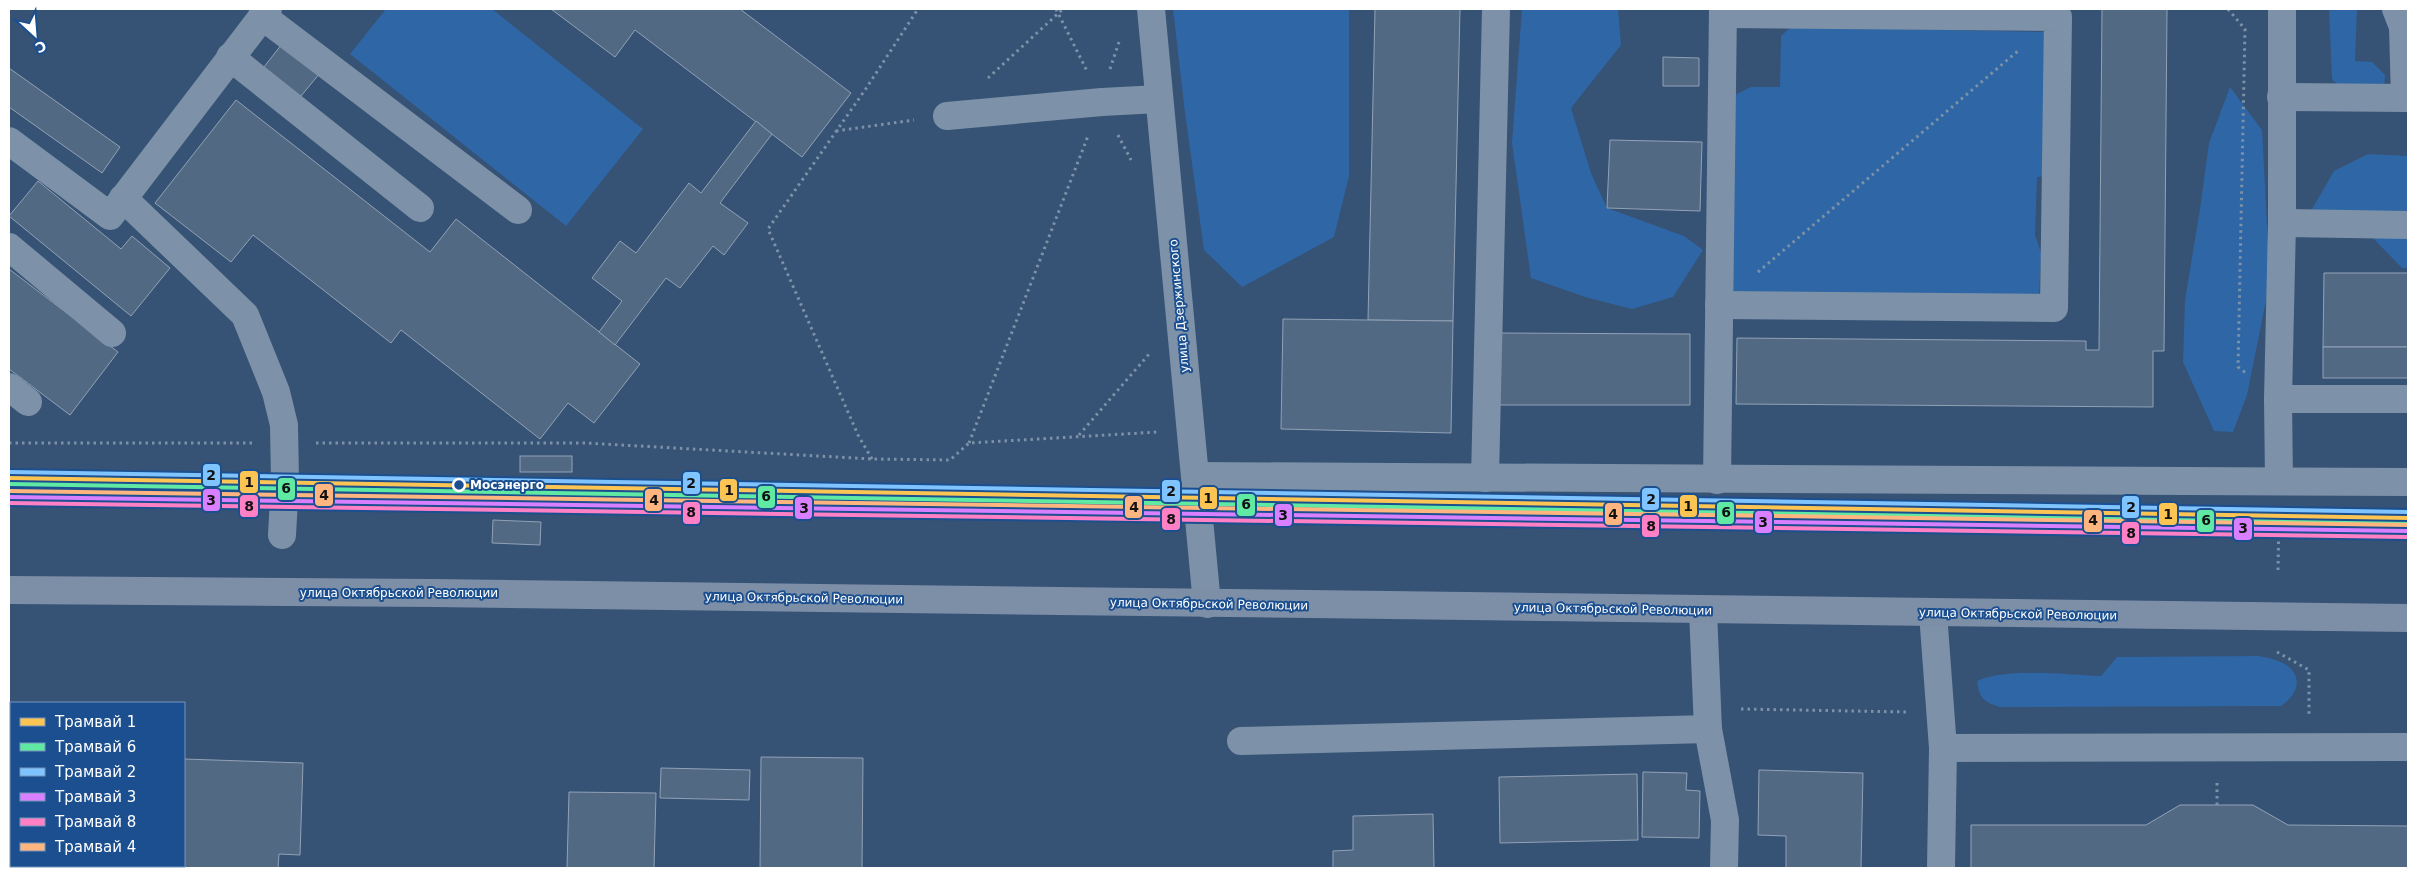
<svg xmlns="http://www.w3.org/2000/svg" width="2417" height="877" viewBox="0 0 2417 877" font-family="'DejaVu Sans',sans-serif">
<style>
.green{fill:#2f66a5}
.building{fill:#526984;stroke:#92a2b6}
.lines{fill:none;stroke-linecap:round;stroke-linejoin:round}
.path{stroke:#7d92a8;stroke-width:3;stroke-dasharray:2.5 4;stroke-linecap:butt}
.minor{stroke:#7d92a8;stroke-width:28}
.major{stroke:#7d8ea7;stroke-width:28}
.tram-1-casing{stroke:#1b4f8f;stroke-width:8}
.tram-2-casing{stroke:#1b4f8f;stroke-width:8}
.tram-3-casing{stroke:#1b4f8f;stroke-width:8}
.tram-4-casing{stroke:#1b4f8f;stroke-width:8}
.tram-5-casing{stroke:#1b4f8f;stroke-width:8}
.tram-6-casing{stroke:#1b4f8f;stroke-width:8}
.tram-1{stroke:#fcc553;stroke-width:4}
.tram-2{stroke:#60e9a3;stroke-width:4}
.tram-3{stroke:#80c4ff;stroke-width:4}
.tram-4{stroke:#d880ff;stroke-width:4}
.tram-5{stroke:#ff80c5;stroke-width:4}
.tram-6{stroke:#ffb580;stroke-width:4}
.stop-dot{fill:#1b4f8f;stroke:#fff;stroke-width:2.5}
.labels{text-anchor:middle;stroke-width:4;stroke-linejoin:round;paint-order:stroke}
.street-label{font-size:12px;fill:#fff;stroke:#1b4f8f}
.stop-label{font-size:12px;font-weight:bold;fill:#fff;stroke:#1b4f8f;text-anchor:start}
.line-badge{stroke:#1b4f8f;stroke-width:2}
.pale-badge-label{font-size:14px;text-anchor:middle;font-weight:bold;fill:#111}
</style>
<rect width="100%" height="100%" fill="#365274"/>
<g class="green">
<polygon points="386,9 492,9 643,129 566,226 350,54"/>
<polygon points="1173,9 1349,9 1349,176 1334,237 1242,287 1204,250 1185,113"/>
<polygon points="1522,9 1618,9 1621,45 1571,108 1591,173 1607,208 1684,236 1703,250 1673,297 1632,309 1585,297 1531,278 1512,143"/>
<polygon points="2329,9 2357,9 2355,61 2372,62 2385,75 2384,89 2341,88 2332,79"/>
<polygon points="1791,27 2050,32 2047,176 2037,177 2035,235 2041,253 2039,299 1731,295 1735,95 1751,87 1780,87 1781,36"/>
<polygon points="2230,87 2262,130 2270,281 2247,395 2233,432 2214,431 2183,362 2185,300 2200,209 2209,143"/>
<polygon points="2368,154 2408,156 2408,268 2402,268 2369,234 2308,216 2334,171"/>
<path d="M2259,656C2269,658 2285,661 2292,670C2303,684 2293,698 2281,706L2000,707C1984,702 1979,698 1977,681C2009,667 2066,675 2101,676L2117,657Z"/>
</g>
<g class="building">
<polygon points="551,9 740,9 851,93 802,157 635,30 615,57"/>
<polygon points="1375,9 1460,9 1453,321 1368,320"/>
<polygon points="2102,9 2167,9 2164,351 2153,351 2153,407 1736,404 1737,338 2086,341 2086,350 2099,350"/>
<polygon points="282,44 320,73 297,101 260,72"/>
<polygon points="1663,57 1699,58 1699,86 1663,86"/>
<polygon points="9,68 120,147 102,173 9,107"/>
<polygon points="236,100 430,252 456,219 640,364 594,423 568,403 540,439 401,330 391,343 253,235 231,262 155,203"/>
<polygon points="756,121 772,134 720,203 748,223 724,255 713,246 680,288 666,278 615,345 599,332 622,301 592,278 620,241 636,253 689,183 701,193"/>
<polygon points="1610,140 1702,142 1700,211 1607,208"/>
<polygon points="38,181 121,249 132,236 170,268 131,316 9,216"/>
<polygon points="9,269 118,352 70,415 9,369"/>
<polygon points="2324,273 2408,273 2408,347 2323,347"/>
<polygon points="1283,319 1453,321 1451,433 1281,429"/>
<polygon points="1498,333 1690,334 1690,405 1498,405"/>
<rect x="2323" y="347" width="85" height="31"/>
<rect x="520" y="456" width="52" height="16"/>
<polygon points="493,520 541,522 540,545 492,543"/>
<polygon points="761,757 863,758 862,868 760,868"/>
<polygon points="184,759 303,763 300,855 279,854 278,868 158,868 158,866 184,866"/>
<polygon points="661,768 750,770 749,800 660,798"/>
<polygon points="1759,770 1863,773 1861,868 1786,868 1786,836 1758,835"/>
<polygon points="1643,772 1687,773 1686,790 1700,791 1699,838 1642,837"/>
<polygon points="1637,774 1638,840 1500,843 1499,777"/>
<polygon points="569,792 656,793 654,868 567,868"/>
<polygon points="2180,805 2253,805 2288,825 2408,826 2408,868 1971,868 1971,825 2146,825"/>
<polygon points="1433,814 1434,868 1333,868 1333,851 1353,850 1353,816"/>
</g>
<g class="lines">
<g class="path">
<polyline points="1056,9 1087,71"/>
<polyline points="2228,9 2245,29 2238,367 2246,373"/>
<polyline points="1110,69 1120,39"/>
<polyline points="988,78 1063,9"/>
<polyline points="836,131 914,120"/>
<polyline points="1118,135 1131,160"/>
<polyline points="1758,272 2019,50"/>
<polyline points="1079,435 1150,353"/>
<polyline points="9,443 252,443"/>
<polyline points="316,443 585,443 872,459 950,460 969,443 1158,432"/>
<polyline points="969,443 1088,136"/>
<polyline points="872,459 858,435 768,229 865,90 918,9"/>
<polyline points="2278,570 2279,513"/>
<polyline points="2277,652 2309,670 2309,714"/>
<polyline points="1741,709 1907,712"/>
<polyline points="2217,805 2217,781"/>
</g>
<g class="minor">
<polyline points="1151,9 1207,604"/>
<polyline points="2396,9 2403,27 2405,98"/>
<polyline points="262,16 518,210"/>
<polyline points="230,57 420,208"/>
<polyline points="2281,97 2408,98"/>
<polyline points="947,116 1102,102 1159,99"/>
<polyline points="9,141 110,216 268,9"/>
<polyline points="123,198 245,315 276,392 284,425 285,481 282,535"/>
<polyline points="2282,223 2408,225"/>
<polyline points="9,247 112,333"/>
<polyline points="1719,305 2054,308 2058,17 1723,14"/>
<polyline points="9,387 28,402"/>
<polyline points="2278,399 2408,399"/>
<polyline points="1196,476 2408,482"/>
<polyline points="1485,478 1496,9"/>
<polyline points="1717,480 1723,9"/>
<polyline points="2279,481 2278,399 2282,223 2282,9"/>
<polyline points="1933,613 1943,748 2408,747"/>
<polyline points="1708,729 1725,820 1724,868"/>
<polyline points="1241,741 1708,729 1703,611"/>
<polyline points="1941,868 1943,748"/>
</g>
<polyline class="major" points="9,590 433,593 2408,618"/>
<defs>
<polyline id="tram-1" points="9,478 2408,518"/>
<polyline id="tram-2" points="9,484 2408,524"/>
<polyline id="tram-3" points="9,472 2408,512"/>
<polyline id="tram-4" points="9,497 2408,531"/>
<polyline id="tram-5" points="9,503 2408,537"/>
<polyline id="tram-6" points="9,491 2408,525"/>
</defs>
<use href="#tram-1" class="tram-1-casing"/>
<use href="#tram-2" class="tram-2-casing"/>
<use href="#tram-3" class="tram-3-casing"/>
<use href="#tram-4" class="tram-4-casing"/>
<use href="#tram-5" class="tram-5-casing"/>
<use href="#tram-6" class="tram-6-casing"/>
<use href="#tram-1" class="tram-1"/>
<use href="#tram-2" class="tram-2"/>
<use href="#tram-3" class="tram-3"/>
<use href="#tram-4" class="tram-4"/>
<use href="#tram-5" class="tram-5"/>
<use href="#tram-6" class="tram-6"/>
</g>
<circle class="stop-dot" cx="459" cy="485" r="6"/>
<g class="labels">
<g class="street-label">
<text transform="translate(1179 306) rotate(-95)" y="4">улица Дзержинского</text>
<text x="399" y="597">улица Октябрьской Революции</text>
<text transform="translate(804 598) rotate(1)" y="4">улица Октябрьской Революции</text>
<text transform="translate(1209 604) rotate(1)" y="4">улица Октябрьской Революции</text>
<text transform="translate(1613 609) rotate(1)" y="4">улица Октябрьской Революции</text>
<text transform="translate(2018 614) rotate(1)" y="4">улица Октябрьской Революции</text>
</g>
<g class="stop-label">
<text x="470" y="489">Мосэнерго</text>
</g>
</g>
<g class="line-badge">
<rect x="202" y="463" width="19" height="24" rx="5" fill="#80c4ff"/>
<rect x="239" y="470" width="20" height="24" rx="5" fill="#fcc553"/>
<rect x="682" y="471" width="19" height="24" rx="5" fill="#80c4ff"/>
<rect x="277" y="477" width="19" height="24" rx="5" fill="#60e9a3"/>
<rect x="719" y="478" width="19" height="24" rx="5" fill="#fcc553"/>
<rect x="1161" y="479" width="20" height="24" rx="5" fill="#80c4ff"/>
<rect x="314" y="483" width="20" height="24" rx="5" fill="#ffb580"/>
<rect x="757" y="485" width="19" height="24" rx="5" fill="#60e9a3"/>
<rect x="1199" y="486" width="19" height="24" rx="5" fill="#fcc553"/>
<rect x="1641" y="487" width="19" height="24" rx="5" fill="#80c4ff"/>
<rect x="202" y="488" width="19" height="24" rx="5" fill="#d880ff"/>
<rect x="644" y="488" width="19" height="24" rx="5" fill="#ffb580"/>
<rect x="1236" y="493" width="20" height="24" rx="5" fill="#60e9a3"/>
<rect x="1679" y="494" width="19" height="24" rx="5" fill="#fcc553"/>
<rect x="239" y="494" width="20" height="24" rx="5" fill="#ff80c5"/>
<rect x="1124" y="495" width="19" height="24" rx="5" fill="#ffb580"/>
<rect x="2121" y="495" width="19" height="24" rx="5" fill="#80c4ff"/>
<rect x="794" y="496" width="19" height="24" rx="5" fill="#d880ff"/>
<rect x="1716" y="501" width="19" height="24" rx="5" fill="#60e9a3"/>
<rect x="682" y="501" width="19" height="24" rx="5" fill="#ff80c5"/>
<rect x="1604" y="502" width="19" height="24" rx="5" fill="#ffb580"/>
<rect x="2158" y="502" width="20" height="24" rx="5" fill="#fcc553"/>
<rect x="1274" y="503" width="19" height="24" rx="5" fill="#d880ff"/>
<rect x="1161" y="507" width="20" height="24" rx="5" fill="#ff80c5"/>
<rect x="2083" y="509" width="20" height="24" rx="5" fill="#ffb580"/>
<rect x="2196" y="509" width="19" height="24" rx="5" fill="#60e9a3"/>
<rect x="1754" y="510" width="19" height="24" rx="5" fill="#d880ff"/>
<rect x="1641" y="514" width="19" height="24" rx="5" fill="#ff80c5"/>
<rect x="2233" y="517" width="20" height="24" rx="5" fill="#d880ff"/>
<rect x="2121" y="521" width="19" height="24" rx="5" fill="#ff80c5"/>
</g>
<g class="pale-badge-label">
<text x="211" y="480">2</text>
<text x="249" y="487">1</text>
<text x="691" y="488">2</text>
<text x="286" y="493">6</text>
<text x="729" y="495">1</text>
<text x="1171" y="496">2</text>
<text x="324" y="500">4</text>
<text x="766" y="501">6</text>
<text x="1208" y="503">1</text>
<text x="1651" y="504">2</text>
<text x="211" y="505">3</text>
<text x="654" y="505">4</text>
<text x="1246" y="509">6</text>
<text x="1688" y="511">1</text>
<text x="249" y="511">8</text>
<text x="1134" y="512">4</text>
<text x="2131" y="512">2</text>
<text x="804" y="513">3</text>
<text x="1726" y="517">6</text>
<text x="691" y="517">8</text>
<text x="1613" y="519">4</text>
<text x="2168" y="519">1</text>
<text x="1283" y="520">3</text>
<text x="1171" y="524">8</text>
<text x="2093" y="525">4</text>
<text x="2206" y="525">6</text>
<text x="1763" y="527">3</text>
<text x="1651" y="531">8</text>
<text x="2243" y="533">3</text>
<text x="2131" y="538">8</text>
</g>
<rect width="2417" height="877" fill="none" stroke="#ffffff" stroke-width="20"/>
<rect x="10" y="702" width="175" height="165" fill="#1b4f8f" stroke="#7695bc"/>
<rect x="20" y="718" width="25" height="8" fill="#fcc553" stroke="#7695bc"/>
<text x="55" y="727" font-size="15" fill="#ffffff">Трамвай 1</text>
<rect x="20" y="743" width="25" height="8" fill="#60e9a3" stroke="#7695bc"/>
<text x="55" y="752" font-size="15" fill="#ffffff">Трамвай 6</text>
<rect x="20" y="768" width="25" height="8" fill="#80c4ff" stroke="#7695bc"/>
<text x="55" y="777" font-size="15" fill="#ffffff">Трамвай 2</text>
<rect x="20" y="793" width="25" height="8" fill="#d880ff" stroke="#7695bc"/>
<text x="55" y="802" font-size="15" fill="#ffffff">Трамвай 3</text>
<rect x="20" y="818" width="25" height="8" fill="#ff80c5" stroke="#7695bc"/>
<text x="55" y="827" font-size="15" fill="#ffffff">Трамвай 8</text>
<rect x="20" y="843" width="25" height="8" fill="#ffb580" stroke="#7695bc"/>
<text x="55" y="852" font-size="15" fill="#ffffff">Трамвай 4</text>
<g transform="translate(35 35) rotate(154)" stroke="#1b4f8f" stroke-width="4" paint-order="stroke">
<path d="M0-4L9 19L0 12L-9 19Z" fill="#ffffff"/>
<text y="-8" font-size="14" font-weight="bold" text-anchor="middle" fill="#ffffff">С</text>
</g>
</svg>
